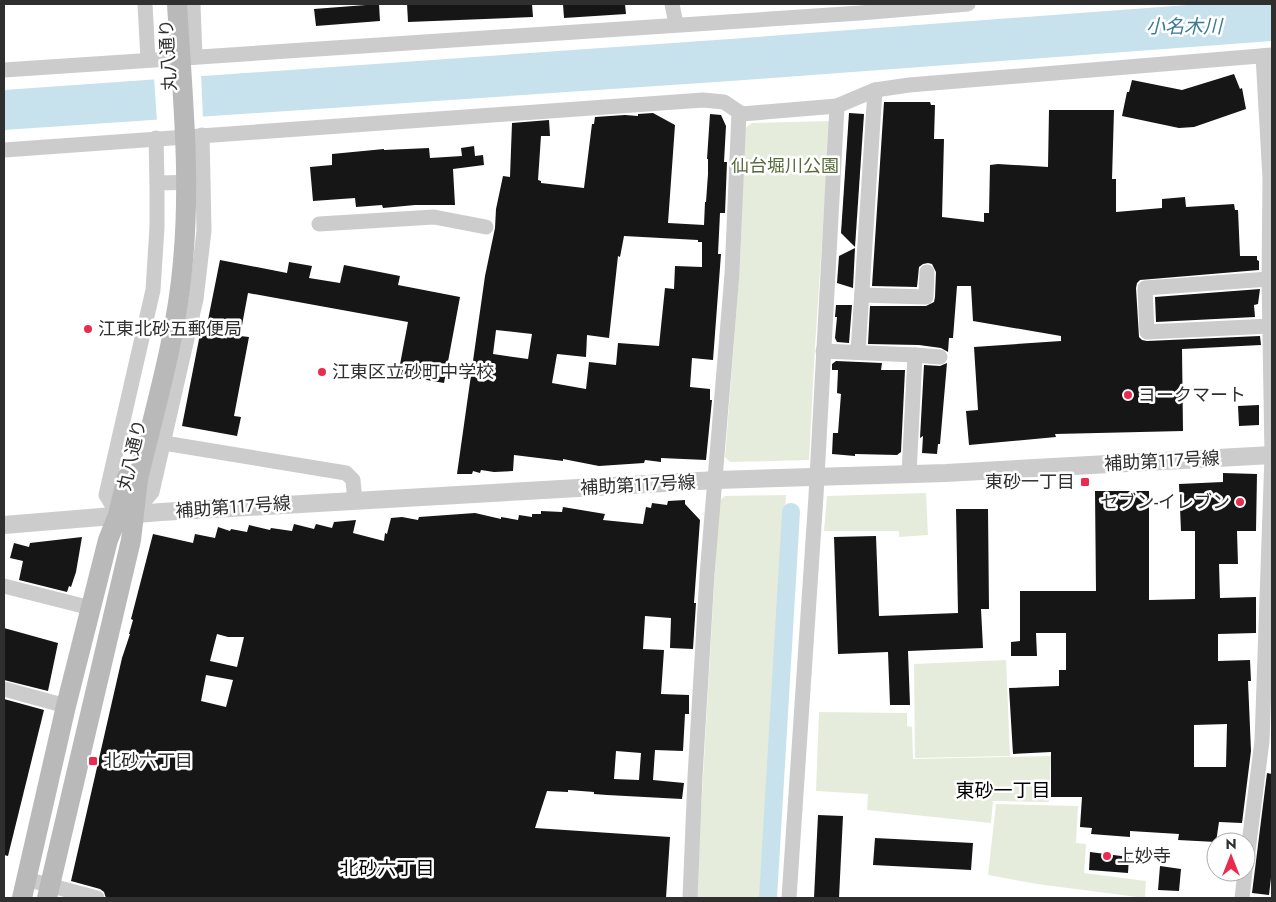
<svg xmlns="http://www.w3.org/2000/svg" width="1276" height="902" viewBox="0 0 1276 902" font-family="Jost,'Noto Sans JP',sans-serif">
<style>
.green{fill:#e6ecdc}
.water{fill:#c7e2ed}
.pier{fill:#fff}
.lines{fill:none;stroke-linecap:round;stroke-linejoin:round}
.canal{stroke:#c7e2ed;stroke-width:18}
.building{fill:#161616;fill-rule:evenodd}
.minor{stroke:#ccc;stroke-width:15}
.tertiary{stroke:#ccc;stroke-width:18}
.secondary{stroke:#b9b9b9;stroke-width:20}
.secondary-bridge{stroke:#b9b9b9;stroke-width:20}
.poi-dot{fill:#eb2b4d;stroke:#fff;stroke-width:2}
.labels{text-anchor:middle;stroke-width:5;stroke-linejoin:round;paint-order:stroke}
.street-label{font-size:18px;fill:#2f2f2f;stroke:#fff}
.park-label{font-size:18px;fill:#576c3a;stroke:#fff}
.poi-label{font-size:18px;fill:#2f2f2f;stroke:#fff;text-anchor:start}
.water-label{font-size:19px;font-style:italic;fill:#3a7a94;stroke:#fff}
.neighbourhood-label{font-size:19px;fill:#000;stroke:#fff}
</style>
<rect width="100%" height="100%" fill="#fff"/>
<g class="green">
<polygon points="830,121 815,347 809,460 730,462 725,457 740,265 745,128 752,123"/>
<polygon points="926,493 928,535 899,537 899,531 824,531 827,496"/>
<polygon points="786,495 761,898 696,898 719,501 725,496"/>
<polygon points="1006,660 1010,756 915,758 914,664"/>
<polygon points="819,712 907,713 907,726 912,727 913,759 1051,756 1049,802 993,801 991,823 867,810 868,794 816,791"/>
<polygon points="996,804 1078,806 1076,843 1086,844 1084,873 1146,881 1145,898 1037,884 988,875"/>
</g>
<polygon class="water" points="1201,4 1272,4 1272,41 731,81 4,130 4,90 730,39"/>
<polygon class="pier" points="201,73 203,119 157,122 154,77"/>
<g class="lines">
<polyline class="canal" points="768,898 791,512"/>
</g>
<g class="building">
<polygon points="379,4 380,21 316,26 314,9"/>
<polygon points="407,4 532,4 533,17 408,22"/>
<polygon points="563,4 625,4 626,14 564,18"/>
<polygon points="1234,74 1240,89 1242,88 1246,109 1194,127 1179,128 1122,116 1127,92 1129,92 1132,80 1182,90"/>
<polygon points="884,102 930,102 931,105 935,105 934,139 944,139 942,217 984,222 984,213 989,213 990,165 998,164 1048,167 1049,110 1114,110 1112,179 1116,179 1116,212 1162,208 1162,199 1185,197 1186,207 1234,204 1235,210 1238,210 1240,256 1257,256 1257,260 1259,261 1259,270 1140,280 1137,283 1136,288 1139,337 1142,340 1147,341 1260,336 1261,345 1182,349 1183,431 1055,434 1056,437 969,445 966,411 978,410 974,347 1061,341 1061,336 973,321 971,286 957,286 953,338 949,338 948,352 941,348 919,345 868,344 870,306 926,306 934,302 935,297 936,272 932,264 928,263 923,264 919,267 917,287 872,286"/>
<path d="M653,113L675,125L668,223L704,225L705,202H706L708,174V159H707L710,114L721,115L726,126L724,162H727L725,213H720L718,254H721L713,360L692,358L690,387L710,389V400H712L706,460L661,458V462L645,460L644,463L599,466L563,459V461L514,455L513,471L494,472L481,470L480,473L473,471L472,474H457L485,276L495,228L496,209L503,176L510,177L512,123L549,120L550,136H541L538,180L541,181V183L584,188L592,124H594L595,117L625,115L638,116V114ZM624,236L698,240V242H702V267L675,266L674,289L665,288L659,346L618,343L616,365L589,362L586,389L552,383L557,354L586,357L587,335L609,338L618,256L620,257ZM496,330L532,334L528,359L493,354Z"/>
<polygon points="849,113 864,114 855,247 841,233"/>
<polygon points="474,146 475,156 483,155 484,165 453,169 455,205 415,205 383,208 382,205 356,207 355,198 313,201 310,167 332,165 332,154 384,149 384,150 429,148 430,158 462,156 461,148"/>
<polygon points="855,248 853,288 837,283 839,256"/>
<polygon points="220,260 287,273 289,262 312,266 309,278 340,283 344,265 400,276 398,285 460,297 444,383 398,375 408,322 248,293 240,336 249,337 234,416 241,417 237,436 182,426 201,329 206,330"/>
<polygon points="1260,289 1258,304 1254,305 1255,317 1156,322 1155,297"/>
<polygon points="836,305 852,305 849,343 837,342 835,338 837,317 835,317"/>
<polygon points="836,361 882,363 881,370 905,370 901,452 897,455 855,454 855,456 832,454 833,433 838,433 841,394 837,393 838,370 832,370 832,364"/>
<polygon points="947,363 940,444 938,444 937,454 922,453 923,436 920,438 924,365 940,366"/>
<polygon points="1259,405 1259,425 1239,426 1238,406"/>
<path d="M1223,473L1257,474L1256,531H1237L1238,564H1219L1220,598L1256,597V633L1218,634V661L1250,660L1251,681H1248L1251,751L1242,823L1219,822L1216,842L1178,840L1179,834L1130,831V837L1091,834L1092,828L1080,827L1082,797H1051V752L1013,754L1009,688L1059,686V670H1066V633H1036L1037,656H1011V642L1020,641V591H1096L1095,491H1149V600L1195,599V531H1181L1179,484L1223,482ZM1227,724L1226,767H1194V725Z"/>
<path d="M685,500V504L700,520L694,603H696L693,649L670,648L671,618L645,616L643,649L664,650L661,694L689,695V714H685L683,751L655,750L653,780L684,783L682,799L607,795L594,794V792L568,790V792L547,791L535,828L670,837L666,898H106L104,892L100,889L71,881L122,658L130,634H129L133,620L131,619L153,534L193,543L195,534L215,538L218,527L230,531L231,529L247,532L249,525L270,530L271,528L292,531L294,524L314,529L316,524L332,528L334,522L356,520L353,533L384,541L385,533L387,534L391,518L402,517L418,520L419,517L475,513L501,519V517L518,520L519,515L532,517V514H541V511L562,512L563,507L605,514L603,520L643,524L646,507L651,508L652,503L667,505L668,501ZM217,634L228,637H244L237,667L210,661ZM206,675L233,680L226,707L201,701ZM616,751L641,753L639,780L614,779Z"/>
<polygon points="956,509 988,509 989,609 981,609 983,648 908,651 910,705 890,705 888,652 838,654 834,537 876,536 879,616 958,613"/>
<polygon points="82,537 76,572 71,587 69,586 67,592 19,580 23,561 10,558 14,543 29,547 30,543"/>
<polygon points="4,628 58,643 48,691 4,680"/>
<polygon points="4,699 44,710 8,856 4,855"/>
<polygon points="1267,773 1272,774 1272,869 1269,895 1252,893"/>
<polygon points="818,815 843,816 839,898 814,898"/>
<polygon points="875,838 973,843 971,870 873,865"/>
<polygon points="1090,852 1129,857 1128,873 1089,870"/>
<polygon points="1160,866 1181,869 1179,891 1158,890"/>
</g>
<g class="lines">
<g class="minor">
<polyline points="145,4 148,60"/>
<polyline points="193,4 195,57"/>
<polyline points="672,4 676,24"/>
<polyline points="4,70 860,13 968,4"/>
<polyline points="202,135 203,182"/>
<polyline points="156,138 157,183"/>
<polyline points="4,150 703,100 724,102 742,114 837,106 875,90 909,85 1272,55"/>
<polyline points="319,224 434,217 486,227"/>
<polyline points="1269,279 1145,288 1147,332 1270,326"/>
<polyline points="862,295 926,297 927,272"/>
<polyline points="823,351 915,355 909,474"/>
<polyline points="858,352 875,90"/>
<polyline points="915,355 940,357"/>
<polyline points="164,443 346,473 353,480 355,501"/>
<polyline points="118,515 106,495 153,290 157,227 157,183 203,182 204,231 196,299 152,492 133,514"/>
<polyline points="4,586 91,608"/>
<polyline points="4,689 66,706"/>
<polyline points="1246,867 1262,741 1272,455 1269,279 1270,178 1263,56"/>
<polyline points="26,879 97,898"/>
<polyline points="690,898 695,777 707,575 732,274 739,112"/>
<polyline points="789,898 816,496 837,106"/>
<polyline points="1242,898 1245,872"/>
</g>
<polyline class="tertiary" points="4,525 161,512 596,487 716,480 946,473 1272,455"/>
<g class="secondary">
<polyline points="22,898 66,706 108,540 118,515 127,477"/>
<polyline points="47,898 131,540 138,479"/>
</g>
<path class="secondary-bridge" d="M138,479C155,408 177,335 183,261C191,175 182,89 177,4"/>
</g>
<g class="poi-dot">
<circle cx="88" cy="329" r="5"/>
<circle cx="322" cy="372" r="5"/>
<circle cx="1128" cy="395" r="5"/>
<rect x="1080" y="477" width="10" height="10" rx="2.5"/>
<circle cx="1240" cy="502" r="5"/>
<rect x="88" y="756" width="10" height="10" rx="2.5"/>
<circle cx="1107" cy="856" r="5"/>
</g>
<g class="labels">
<g class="street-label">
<text transform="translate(168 55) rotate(-93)" y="6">丸八通り</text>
<text transform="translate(132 455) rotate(-77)" y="6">丸八通り</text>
<text transform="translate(1162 461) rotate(-3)" y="6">補助第117号線</text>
<text transform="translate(638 485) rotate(-3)" y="6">補助第117号線</text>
<text transform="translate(233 507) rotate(-4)" y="6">補助第117号線</text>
</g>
<g class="park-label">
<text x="785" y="172">仙台堀川公園</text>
</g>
<g class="poi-label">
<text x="98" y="335">江東北砂五郵便局</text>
<text x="332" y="378">江東区立砂町中学校</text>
<text x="1138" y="401">ヨークマート</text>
<text x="1075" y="488" text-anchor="end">東砂一丁目</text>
<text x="1230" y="508" text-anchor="end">セブン-イレブン</text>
<text x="103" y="767">北砂六丁目</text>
<text x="1117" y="862">上妙寺</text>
</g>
<g class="water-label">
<text x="1184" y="33">小名木川</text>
</g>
<g class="neighbourhood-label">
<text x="1003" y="797">東砂一丁目</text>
<text x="387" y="875">北砂六丁目</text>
</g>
</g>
<rect width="1276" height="902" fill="none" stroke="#2f2f2f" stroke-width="10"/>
<g transform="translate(1231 857)"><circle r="24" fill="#ffffff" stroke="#acacac"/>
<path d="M0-4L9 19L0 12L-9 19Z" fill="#eb2b4d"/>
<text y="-8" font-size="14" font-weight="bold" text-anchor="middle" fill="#2f2f2f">N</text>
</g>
</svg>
